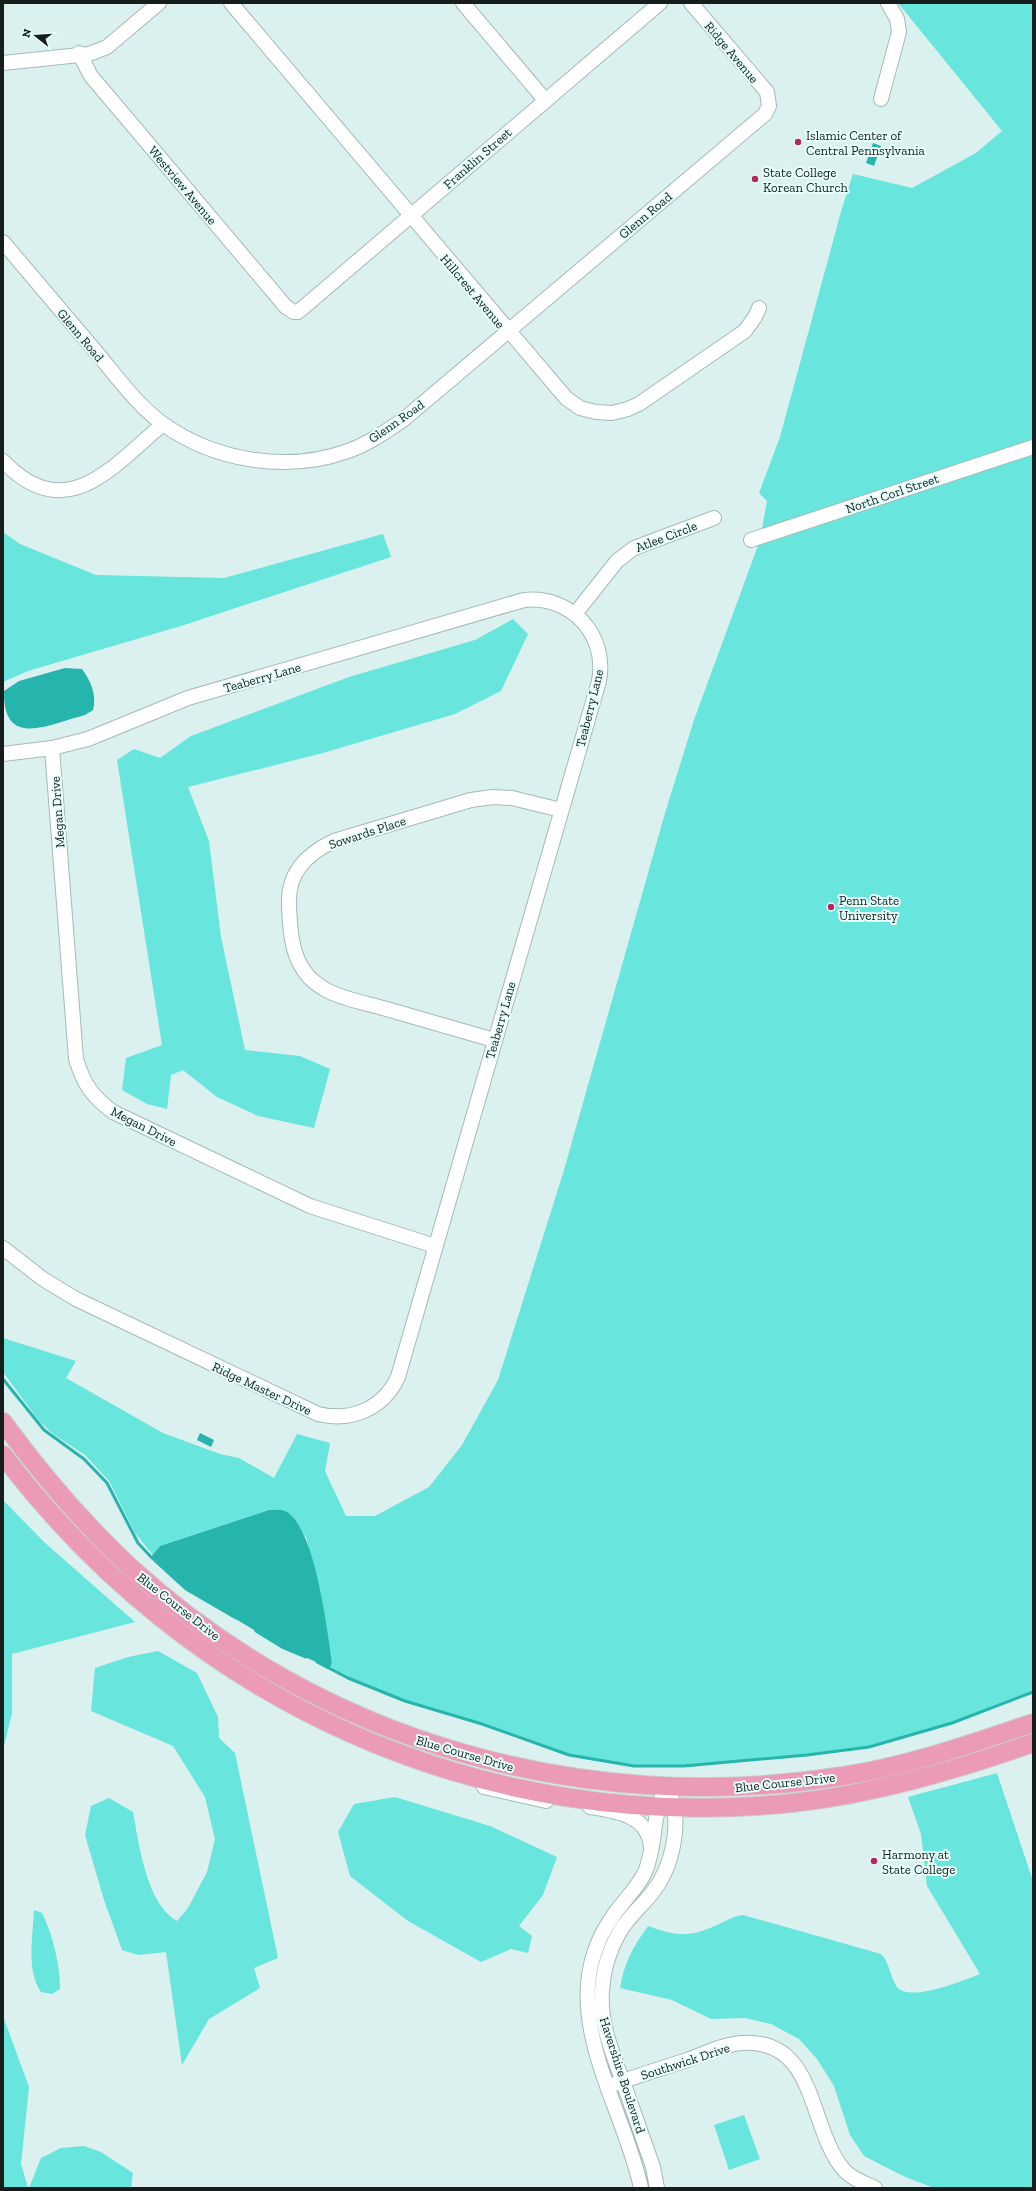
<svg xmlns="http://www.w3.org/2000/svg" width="1036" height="2191" viewBox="0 0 1036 2191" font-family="'Zilla Slab',serif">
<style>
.green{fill:#68e5dc}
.water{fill:#26b5ad}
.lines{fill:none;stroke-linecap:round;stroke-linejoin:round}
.stream{stroke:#26b5ad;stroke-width:3}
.minor-casing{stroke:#a4bab8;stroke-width:16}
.major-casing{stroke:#cccecd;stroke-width:20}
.minor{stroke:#fff;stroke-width:14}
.major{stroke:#eb9bb6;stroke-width:18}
.poi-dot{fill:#b4275f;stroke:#e7fffc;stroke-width:1.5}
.labels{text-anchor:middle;stroke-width:4;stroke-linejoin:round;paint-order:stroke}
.street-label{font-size:13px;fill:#151e1d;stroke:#e7fffc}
.poi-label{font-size:13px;fill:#151e1d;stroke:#e7fffc;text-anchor:start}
</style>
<rect width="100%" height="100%" fill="#daf1ef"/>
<g class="green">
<polygon points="898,3 1033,3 1033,1692 952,1723 869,1747 807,1755 684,1766 634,1766 569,1755 482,1724 405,1701 348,1678 330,1668 332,1662 320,1591 306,1537 285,1511 269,1510 160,1546 153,1555 135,1533 109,1481 85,1455 53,1434 39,1421 3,1372 3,1338 76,1361 66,1378 163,1433 220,1454 239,1458 274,1478 297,1434 330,1443 325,1471 346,1516 375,1516 429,1487 462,1445 498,1380 564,1170 665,813 694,720 760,540 767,501 759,493 780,437 842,208 853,174 912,188 976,153 1002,131"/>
<polygon points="3,532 20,544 96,575 224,578 383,534 391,557 181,626 28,671 3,682"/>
<polygon points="513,619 528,634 501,691 455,714 323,753 188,787 209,841 221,937 245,1050 300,1056 330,1069 314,1128 258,1116 217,1097 183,1070 171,1075 167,1109 147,1104 122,1090 126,1058 162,1045 117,760 134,749 160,758 191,736 349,677 475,640"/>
<polygon points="3,1500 44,1542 135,1622 12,1654 12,1713 3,1750"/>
<path d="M158,1651L197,1673L218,1717L219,1738L235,1753L278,1958L254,1968L260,1988L209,2019L182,2065L166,1952L138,1955L122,1950L104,1900L85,1835L91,1806L109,1798L133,1812C139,1844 146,1903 177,1921L188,1908L207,1872L215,1839L205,1797L173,1746L91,1711L95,1668L128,1657Z"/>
<path d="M997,1773L1033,1881V2188H934L903,2176L864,2156L850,2135L834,2086L817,2059L799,2039L771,2024L745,2018L711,2019L672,2000L620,1988C624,1963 633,1947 648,1926C676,1936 689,1938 717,1925C726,1921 733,1916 743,1915L881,1954C890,1963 890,1977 897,1987C909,2003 965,1980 980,1974L927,1886L921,1834L908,1797Z"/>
<polygon points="395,1797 490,1826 557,1857 543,1895 519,1926 532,1936 528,1953 511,1949 481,1962 408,1921 350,1876 338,1832 354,1804"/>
<path d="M34,1910L42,1913C53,1935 60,1965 60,1989L52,1994L41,1992C26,1970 33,1936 34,1910Z"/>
<polygon points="3,2016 29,2087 21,2164 28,2188 3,2188"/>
<polygon points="744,2115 760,2159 729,2170 714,2125"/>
<polygon points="84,2146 101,2152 133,2173 131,2188 29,2188 41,2158 61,2148"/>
</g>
<g class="water">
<polygon points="873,143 881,146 874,166 866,163"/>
<path d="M65,668L82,669C91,681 97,696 93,710L85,715C49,724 3,750 4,691L19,681Z"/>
<polygon points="200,1433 214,1440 211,1447 197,1440"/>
<path d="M269,1510C274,1510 281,1509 285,1511C315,1525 327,1630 332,1662L330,1668L282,1647L186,1589L151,1557L160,1546Z"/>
</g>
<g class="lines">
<g class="stream">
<polyline points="3,1379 44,1430 84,1459 107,1483 138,1543 151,1557 186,1589 236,1618"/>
<polyline points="256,1631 282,1647 306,1657"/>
<polyline points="317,1662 348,1678 405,1701 482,1724 569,1755 634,1766 684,1766 807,1755 869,1747 952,1723 1033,1692"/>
</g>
<defs>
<g id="minor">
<polyline points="231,3 566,398 580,408 596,412 612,413 628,409 639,404 745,331 755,317 759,308"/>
<polyline points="463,3 545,100"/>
<polyline points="79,53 91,76 286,307 294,312 298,312 660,3"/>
<polyline points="3,63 89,54 107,47 159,3"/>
<polyline points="881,99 899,32 897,19 888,3"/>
<path d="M3,242C34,279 66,316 97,353C117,377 137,405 163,424C215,461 287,473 348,451C368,444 385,432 403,420L765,114L769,106L767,92L691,3"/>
<path d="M3,461C66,527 112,467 163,424"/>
<polyline points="751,540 1033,447"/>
<polyline points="575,614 617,561 634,548 714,518"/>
<path d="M52,748L76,1059C84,1085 92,1096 113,1112L310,1206L435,1246"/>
<path d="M3,754L52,748L88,739L188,698L524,600C570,595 608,634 599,681L398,1377C383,1409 351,1422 318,1414L76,1299L43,1279L3,1248"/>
<path d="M494,1040C457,1029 420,1019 383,1008C365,1003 343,999 326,990C318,985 310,980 305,972C291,954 290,928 289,906C287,873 306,854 334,841L471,800L493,797L512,798L561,810"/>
<polyline points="484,1787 546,1801"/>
<path d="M590,1807C616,1811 649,1815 651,1848"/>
<path d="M615,2084C639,2075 663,2068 687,2060C704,2054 723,2044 742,2043C818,2038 808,2129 844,2170C851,2178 864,2183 875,2188"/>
<path d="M641,2188C625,2112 567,2028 595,1951C599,1939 605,1927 613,1916C623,1901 637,1889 645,1872C657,1845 651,1812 667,1788C684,1818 673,1867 652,1893C641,1907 627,1918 619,1933C609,1951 603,1970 602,1991C599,2026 616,2061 627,2093C636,2118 644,2142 653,2167L657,2188"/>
</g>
<g id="major">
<path d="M3,1422C41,1474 82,1522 129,1566C321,1743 586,1817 843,1776C908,1766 971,1744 1033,1723"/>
<path d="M3,1455C190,1702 482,1835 792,1803C875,1794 955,1770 1033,1743"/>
</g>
</defs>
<use href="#minor" class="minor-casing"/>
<use href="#major" class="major-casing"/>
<use href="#minor" class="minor"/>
<use href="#major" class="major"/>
</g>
<g class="poi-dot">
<circle cx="798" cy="142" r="4"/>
<circle cx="755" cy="179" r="4"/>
<circle cx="831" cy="907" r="4"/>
<circle cx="874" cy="1861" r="4"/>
</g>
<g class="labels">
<g class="street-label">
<text transform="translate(732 52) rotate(50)" y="5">Ridge Avenue</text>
<text transform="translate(477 158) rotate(-41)" y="5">Franklin Street</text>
<text transform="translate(183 185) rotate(50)" y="5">Westview Avenue</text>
<text transform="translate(645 215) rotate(-40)" y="5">Glenn Road</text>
<text transform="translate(473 291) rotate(50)" y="5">Hillcrest Avenue</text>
<text transform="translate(81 335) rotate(50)" y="5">Glenn Road</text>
<text transform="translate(396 421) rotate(-35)" y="5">Glenn Road</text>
<text transform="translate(892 493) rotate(-19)" y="5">North Corl Street</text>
<text transform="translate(666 536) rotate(-21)" y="5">Atlee Circle</text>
<text transform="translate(262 677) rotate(-16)" y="5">Teaberry Lane</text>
<text transform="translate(589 708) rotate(-76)" y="5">Teaberry Lane</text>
<text transform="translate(57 812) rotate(-94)" y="5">Megan Drive</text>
<text transform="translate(367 832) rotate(-18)" y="5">Sowards Place</text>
<text transform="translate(500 1020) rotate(-74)" y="5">Teaberry Lane</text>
<text transform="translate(144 1126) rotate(27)" y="5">Megan Drive</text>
<text transform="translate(262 1388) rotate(25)" y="5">Ridge Master Drive</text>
<text transform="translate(179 1606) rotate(38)" y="5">Blue Course Drive</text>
<text transform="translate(465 1753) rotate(16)" y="5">Blue Course Drive</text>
<text transform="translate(785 1782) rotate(-6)" y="5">Blue Course Drive</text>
<text transform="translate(685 2061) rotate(-18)" y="5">Southwick Drive</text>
<text transform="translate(623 2075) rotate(72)" y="5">Havershire Boulevard</text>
</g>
<g class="poi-label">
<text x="806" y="140">Islamic Center of<tspan x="806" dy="15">Central Pennsylvania</tspan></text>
<text x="763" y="177">State College<tspan x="763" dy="15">Korean Church</tspan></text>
<text x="839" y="905">Penn State<tspan x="839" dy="15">University</tspan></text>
<text x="882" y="1859">Harmony at<tspan x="882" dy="15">State College</tspan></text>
</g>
</g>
<rect width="1036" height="2191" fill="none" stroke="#151e1d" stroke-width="8"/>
<g transform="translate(36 36) rotate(287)" stroke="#e7fffc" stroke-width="3" paint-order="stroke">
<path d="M0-3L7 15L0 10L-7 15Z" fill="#151e1d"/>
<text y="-6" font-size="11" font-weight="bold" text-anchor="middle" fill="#151e1d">N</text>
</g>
</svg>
